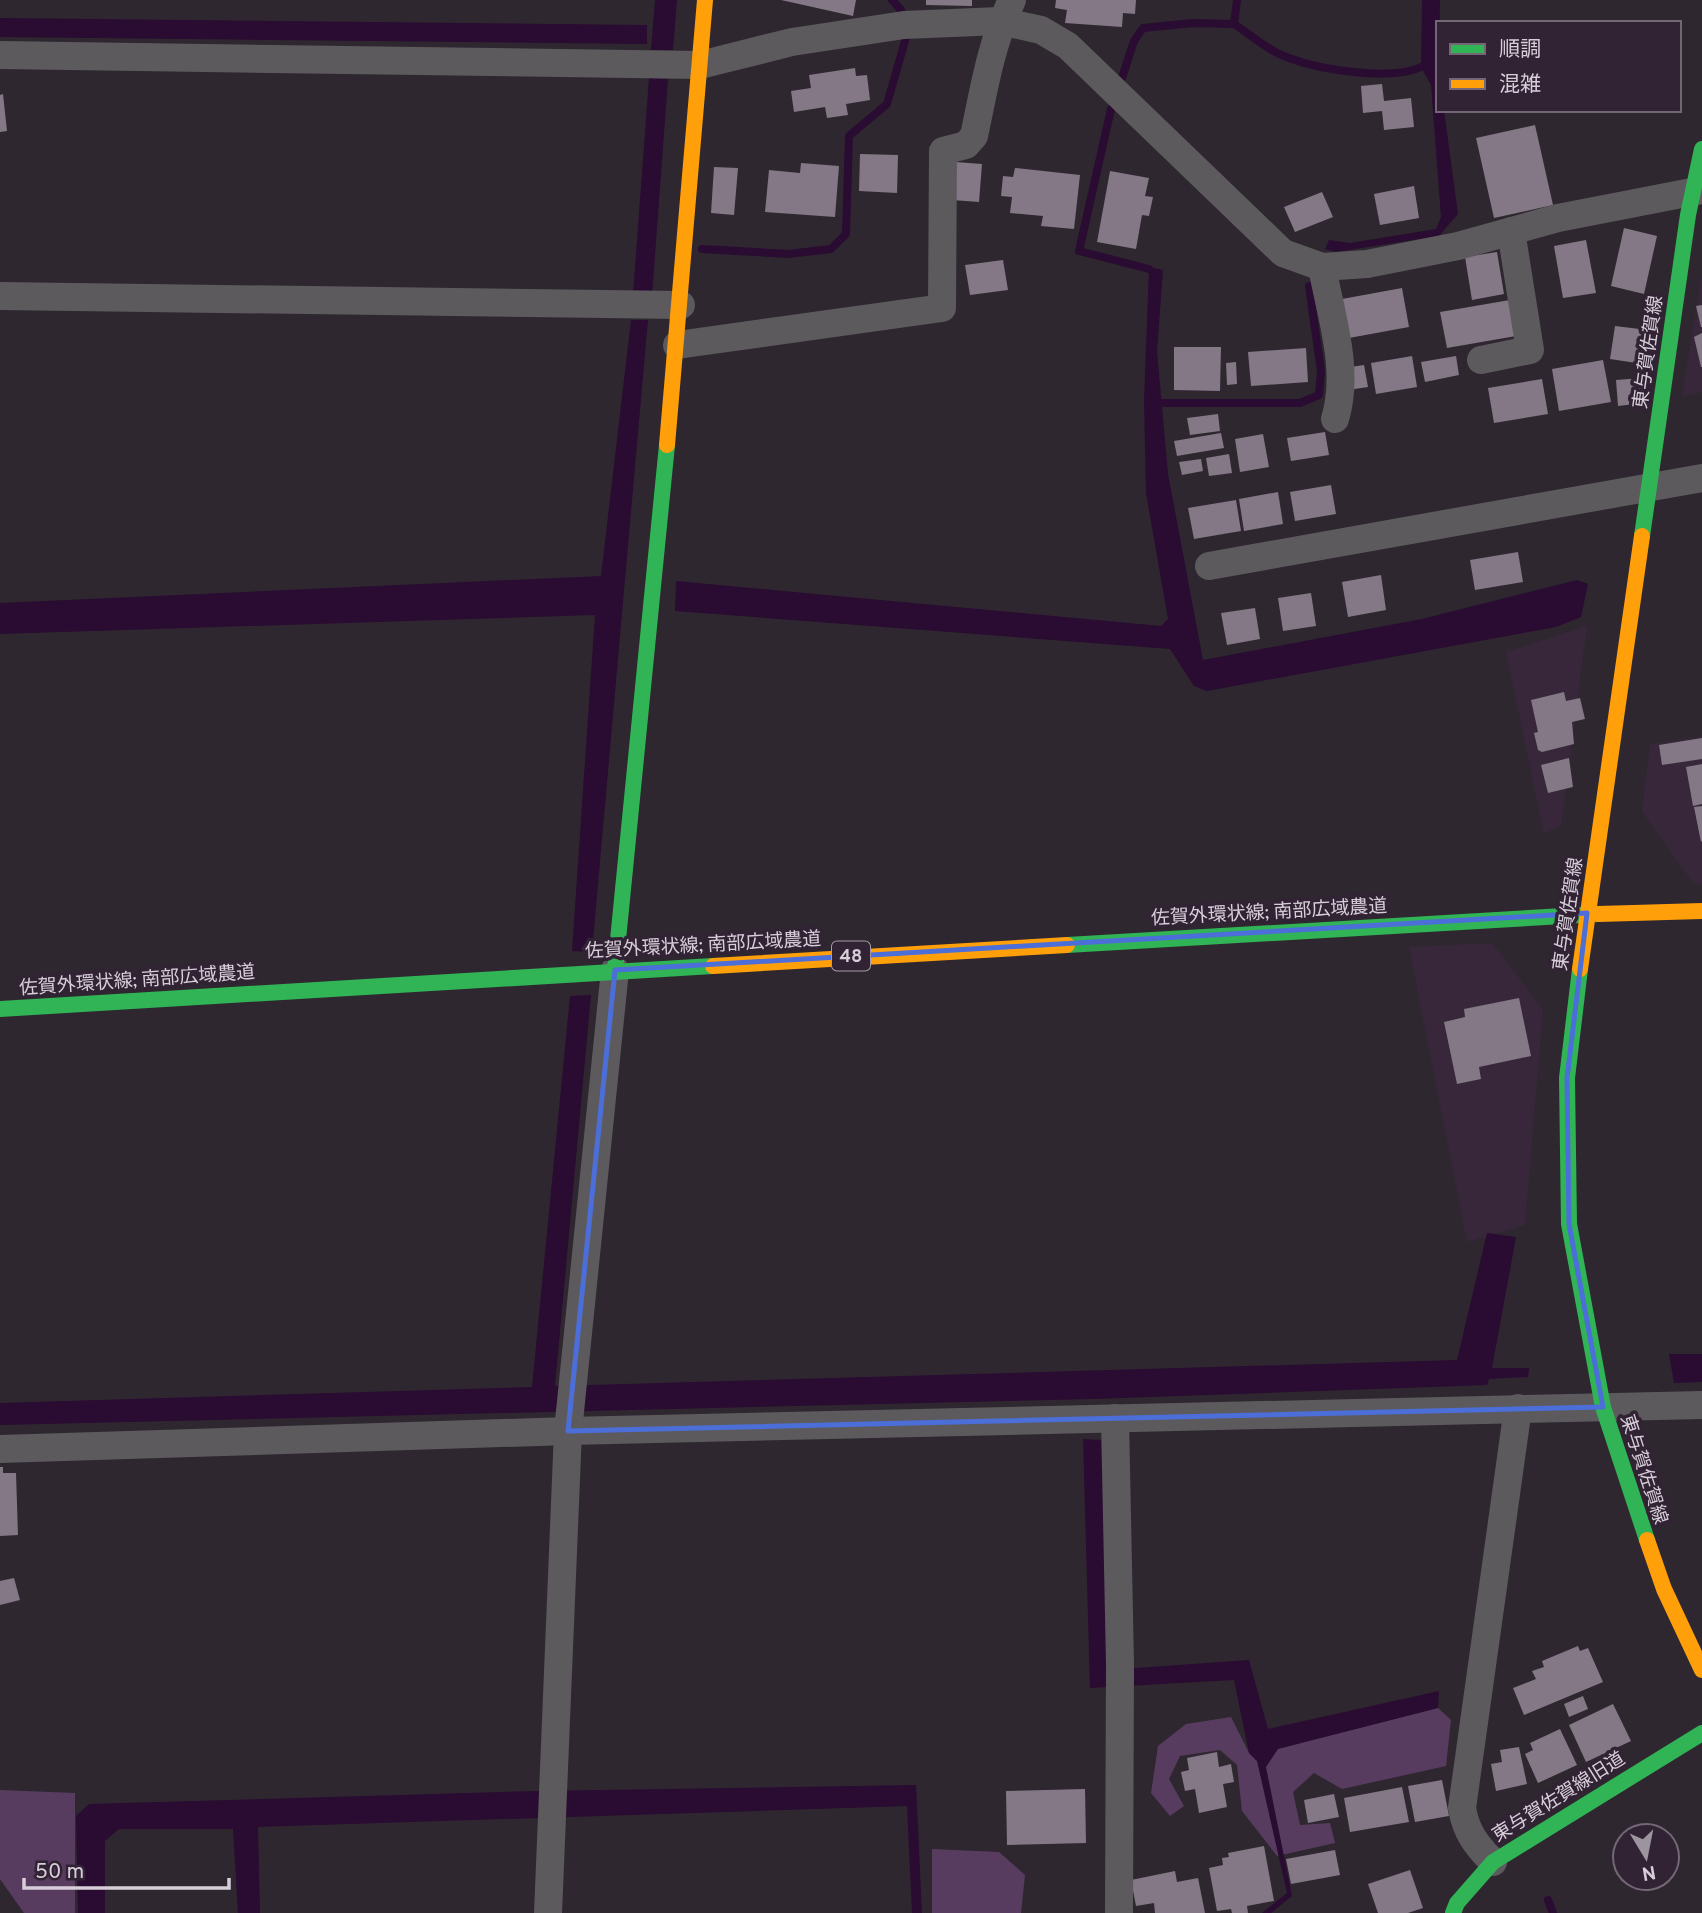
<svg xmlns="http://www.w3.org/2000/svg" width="1702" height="1913" viewBox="0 0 1702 1913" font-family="Overpass,'Noto Sans JP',sans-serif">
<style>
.built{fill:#38273b}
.green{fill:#583c5f}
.water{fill:#2a0b31}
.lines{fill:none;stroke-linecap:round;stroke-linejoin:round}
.stream{stroke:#2a0b31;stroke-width:8}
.building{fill:#847886}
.street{stroke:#5d5a5e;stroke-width:28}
.fast{stroke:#30b455;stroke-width:16}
.slow{stroke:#ff9f0a;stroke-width:16}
.marked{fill:none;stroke:#4c6ed8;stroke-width:5;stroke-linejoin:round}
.labels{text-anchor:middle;stroke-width:7;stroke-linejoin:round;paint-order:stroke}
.shield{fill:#312334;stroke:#a59ba8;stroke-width:2}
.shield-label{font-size:18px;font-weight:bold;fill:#d7ced9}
.street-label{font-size:19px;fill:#d7ced9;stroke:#312334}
</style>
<rect width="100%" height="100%" fill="#2e2730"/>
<g class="built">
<polygon points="1702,276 1702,392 1682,397"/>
<polygon points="1587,626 1561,825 1544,834 1506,652"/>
<polygon points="1702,737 1702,885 1694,884 1642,811 1650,744"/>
<polygon points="1492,943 1543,1009 1525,1225 1467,1242 1409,947"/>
</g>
<g class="green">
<polygon points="1438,1708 1451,1720 1446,1766 1342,1789 1314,1773 1293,1792 1300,1825 1330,1823 1335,1843 1277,1856 1242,1811 1237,1765 1220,1750 1180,1756 1169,1779 1184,1806 1170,1816 1151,1793 1158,1746 1186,1724 1231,1717 1249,1753 1257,1761 1278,1748"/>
<polygon points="0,1790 75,1793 75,1913 24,1913 0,1879"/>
<polygon points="932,1849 999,1852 1025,1875 1021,1913 932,1913"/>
</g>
<g class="water">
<polygon points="655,0 677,0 673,50 651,50"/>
<polygon points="1422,0 1440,0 1438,110 1444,110 1458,214 1439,236 1336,252 1325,249 1329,240 1350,243 1436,229 1441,217 1431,85 1421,67"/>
<polygon points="0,18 647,25 647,44 0,37"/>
<polygon points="649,78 668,79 652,296 633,294"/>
<polygon points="1149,267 1163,270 1157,351 1168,474 1203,660 1422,619 1577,580 1588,584 1581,617 1556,627 1207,691 1194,686 1170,649 675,611 676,581 1161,626 1168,619 1146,493 1144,401"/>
<polygon points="631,320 648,320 592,952 572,951 595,615 0,634 0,603 601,576"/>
<polygon points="591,995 555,1386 1457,1360 1487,1233 1516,1237 1492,1368 1529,1368 1528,1377 1489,1379 1487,1385 1093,1399 0,1425 0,1403 532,1387 570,996"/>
<polygon points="1669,1354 1702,1354 1702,1382 1674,1383"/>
<polygon points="1083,1439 1101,1440 1108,1670 1249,1660 1268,1729 1439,1691 1438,1708 1278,1749 1266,1767 1292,1896 1271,1913 1262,1913 1287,1893 1257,1761 1249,1753 1234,1680 1090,1688"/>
<polygon points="916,1785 922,1913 912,1913 907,1806 258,1827 260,1913 238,1913 233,1829 119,1829 105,1841 105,1913 78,1913 76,1816 89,1804 535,1791"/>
</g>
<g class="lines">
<g class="stream">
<polyline points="892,0 901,10"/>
<path d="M1237,0L1234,24C1251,35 1270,52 1289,58C1321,70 1391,81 1421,67"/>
<polyline points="1122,78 1134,41 1143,28 1193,23 1234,24"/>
<polyline points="1111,109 1079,251 1149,269"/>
<polyline points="702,249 788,254 831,249 846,234 849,136 887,104 907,34"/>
<polyline points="1153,403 1300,403 1319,395 1321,371 1309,286"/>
<polyline points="1548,1900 1553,1913"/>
</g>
</g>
<g class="building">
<polygon points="781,0 856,0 853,16"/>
<polygon points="926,0 972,0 972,6 926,5"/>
<polygon points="1056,0 1136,0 1135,14 1123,13 1122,27 1065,23 1067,10 1055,8"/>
<polygon points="855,68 856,76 867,75 870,100 846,104 848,115 827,118 825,107 794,112 791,91 811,88 809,75"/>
<polygon points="1382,84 1384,101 1411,98 1414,127 1384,130 1382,111 1363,113 1361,86"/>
<polygon points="3,94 7,131 0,132 0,95"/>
<polygon points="1535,125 1553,205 1494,218 1476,138"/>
<polygon points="860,154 898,155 897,193 859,191"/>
<polygon points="955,162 982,164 979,202 952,200"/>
<polygon points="801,163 839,166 835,217 765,212 769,170 800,173"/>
<polygon points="714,167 738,168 734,215 711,213"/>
<polygon points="1015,168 1080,175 1074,229 1041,226 1043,216 1010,213 1012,197 1001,196 1003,176 1013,177"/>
<polygon points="1110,171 1149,178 1145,196 1153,197 1149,216 1142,215 1136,249 1097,242"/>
<polygon points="1414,186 1419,218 1380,225 1374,194"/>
<polygon points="1322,192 1333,217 1295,232 1284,207"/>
<polygon points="1624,228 1657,236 1644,294 1611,286"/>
<polygon points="1586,240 1596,293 1563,298 1554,246"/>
<polygon points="1497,252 1504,294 1472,300 1465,257"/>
<polygon points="1003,260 1008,290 970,295 965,265"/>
<polygon points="1402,288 1409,327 1349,338 1342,299"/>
<polygon points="1510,300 1516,336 1447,348 1440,312"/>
<polygon points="1702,305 1702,327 1701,327 1696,306"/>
<polygon points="1615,326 1648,330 1643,364 1610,359"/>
<polygon points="1702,333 1702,367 1701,367 1694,337"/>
<polygon points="1174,347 1221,347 1220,391 1174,390"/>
<polygon points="1306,348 1308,382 1251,386 1248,352"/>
<polygon points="1412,356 1417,387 1376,394 1371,363"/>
<polygon points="1456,356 1459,375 1425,382 1421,362"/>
<polygon points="1603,360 1611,402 1559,411 1552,369"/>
<polygon points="1236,362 1237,384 1227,385 1226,363"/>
<polygon points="1364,365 1368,387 1348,390 1344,368"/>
<polygon points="1642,378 1644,403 1618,406 1616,380"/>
<polygon points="1542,379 1548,414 1494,423 1488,388"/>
<polygon points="1218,414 1220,431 1190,435 1187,418"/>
<polygon points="1325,432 1329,455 1291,461 1287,438"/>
<polygon points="1221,433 1224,448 1177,456 1174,441"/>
<polygon points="1263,434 1269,467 1240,472 1235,439"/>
<polygon points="1229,454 1232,473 1209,476 1206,458"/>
<polygon points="1201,459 1203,471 1182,475 1179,462"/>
<polygon points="1331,485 1336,514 1295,521 1290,492"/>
<polygon points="1278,492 1283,524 1244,531 1239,499"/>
<polygon points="1236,500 1241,531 1194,539 1188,508"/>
<polygon points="1518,552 1523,582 1475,590 1470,560"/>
<polygon points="1381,575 1386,610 1348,617 1342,582"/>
<polygon points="1311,593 1316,626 1283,631 1278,598"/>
<polygon points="1255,608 1260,639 1227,645 1221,613"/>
<polygon points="1564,692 1566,701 1580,698 1585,719 1572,722 1574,744 1542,752 1538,750 1534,733 1538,732 1531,700"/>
<polygon points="1702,738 1702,759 1662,765 1659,745"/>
<polygon points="1569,758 1573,787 1548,793 1541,765"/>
<polygon points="1702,764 1702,804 1693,806 1686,767"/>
<polygon points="1702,806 1702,841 1701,842 1694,807"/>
<polygon points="1519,998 1531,1056 1479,1067 1481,1079 1457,1084 1444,1022 1465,1017 1464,1009"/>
<polygon points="0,1467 3,1467 3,1473 16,1473 18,1535 0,1536"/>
<polygon points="14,1578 20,1600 0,1605 0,1581"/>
<polygon points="1578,1646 1580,1651 1588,1648 1603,1682 1524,1715 1513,1688 1536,1679 1532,1671 1544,1667 1542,1661"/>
<polygon points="1583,1696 1588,1709 1569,1717 1564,1704"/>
<polygon points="1613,1704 1631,1741 1586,1762 1569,1725"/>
<polygon points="1560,1729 1577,1765 1538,1783 1525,1754 1533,1750 1530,1743"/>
<polygon points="1519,1747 1527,1784 1496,1791 1491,1764 1502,1762 1500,1750"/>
<polygon points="1217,1752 1219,1767 1231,1764 1234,1782 1223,1784 1227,1807 1199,1813 1195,1789 1185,1791 1181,1772 1189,1770 1187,1758"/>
<polygon points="1442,1780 1449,1816 1415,1822 1408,1786"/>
<polygon points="1402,1787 1409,1822 1350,1832 1344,1798"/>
<polygon points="1085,1789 1086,1843 1007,1845 1006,1791"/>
<polygon points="1334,1794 1339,1817 1308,1823 1304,1800"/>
<polygon points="1264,1846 1274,1901 1247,1906 1248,1913 1232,1913 1231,1909 1217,1911 1209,1868 1223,1865 1222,1858 1229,1857 1228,1853"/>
<polygon points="1335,1850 1340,1875 1291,1884 1286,1859"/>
<polygon points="1410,1870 1423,1908 1408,1913 1378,1913 1368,1884"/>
<polygon points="1175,1871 1177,1882 1198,1878 1205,1913 1155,1913 1154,1903 1136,1906 1131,1880"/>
</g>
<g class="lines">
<g class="street">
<polyline points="0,55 700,65 792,42 904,25 1000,21 1041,30 1068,46 1283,253 1322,267 1367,264 1458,246 1558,218 1702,190"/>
<path d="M1322,267C1331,316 1350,370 1335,419"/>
<polyline points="0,296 681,305"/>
<path d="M677,345L942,308L943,151L966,145L974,136C984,89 991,43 1012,0"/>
<polyline points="1481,360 1530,350 1511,231"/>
<polyline points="1209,566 1702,478"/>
<polyline points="1115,1418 1120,1665 1119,1913"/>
<polyline points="0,1449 568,1431 1702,1405"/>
<path d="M1493,1862C1476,1845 1466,1832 1462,1808L1518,1408"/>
<polyline points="548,1913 568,1431 615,970"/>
</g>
<g class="fast">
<polyline points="1642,536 1688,215 1702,149"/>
<polyline points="1067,945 1598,914"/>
<polyline points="1580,969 1567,1078 1569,1224 1603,1407 1647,1540"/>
<polyline points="615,970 667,445"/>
<polyline points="0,1009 713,966"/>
<polyline points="1453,1913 1457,1903 1493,1862 1702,1733"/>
</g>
<g class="slow">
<polyline points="667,445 705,0"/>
<polyline points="1598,914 1702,911"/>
<polyline points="713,966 1067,945"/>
<polyline points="1580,969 1642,536"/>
<polyline points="1647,1540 1664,1589 1702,1670"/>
</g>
</g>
<path class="marked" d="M1587,913L1567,1078L1569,1224L1603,1407L568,1431L615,970Z"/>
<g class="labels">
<rect class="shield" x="832" y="941.5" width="38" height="29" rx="5"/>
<g class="shield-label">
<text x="851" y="962">48</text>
</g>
<g class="street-label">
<text transform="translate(1647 352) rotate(-82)" y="7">東与賀佐賀線</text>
<text transform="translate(1269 911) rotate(-3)" y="7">佐賀外環状線; 南部広域農道</text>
<text transform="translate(1567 914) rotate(-82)" y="7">東与賀佐賀線</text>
<text transform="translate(703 944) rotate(-3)" y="7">佐賀外環状線; 南部広域農道</text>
<text transform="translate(137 979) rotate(-4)" y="7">佐賀外環状線; 南部広域農道</text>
<text transform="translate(1645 1469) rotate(72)" y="7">東与賀佐賀線</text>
<text transform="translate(1558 1796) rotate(-32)" y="7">東与賀佐賀線旧道</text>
</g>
</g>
<rect x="1436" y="21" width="245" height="91" fill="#312334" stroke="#736776" stroke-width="2"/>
<rect x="1450" y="44" width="35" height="10" fill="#30b455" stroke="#736776" stroke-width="2"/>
<text x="1499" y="56" font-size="21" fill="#d7ced9">順調</text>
<rect x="1450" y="79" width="35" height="10" fill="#ff9f0a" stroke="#736776" stroke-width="2"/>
<text x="1499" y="91" font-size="21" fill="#d7ced9">混雑</text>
<g transform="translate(1646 1857) rotate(170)"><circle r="33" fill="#312334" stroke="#736776" stroke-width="2"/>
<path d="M0-5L12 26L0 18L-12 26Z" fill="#9c949e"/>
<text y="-10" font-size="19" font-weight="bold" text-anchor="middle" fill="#d7ced9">N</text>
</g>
<path d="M24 1878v10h205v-10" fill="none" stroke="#d7ced9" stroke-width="3.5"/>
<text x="35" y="1878" font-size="21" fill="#d7ced9" stroke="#312334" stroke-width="5" paint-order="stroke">50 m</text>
</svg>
